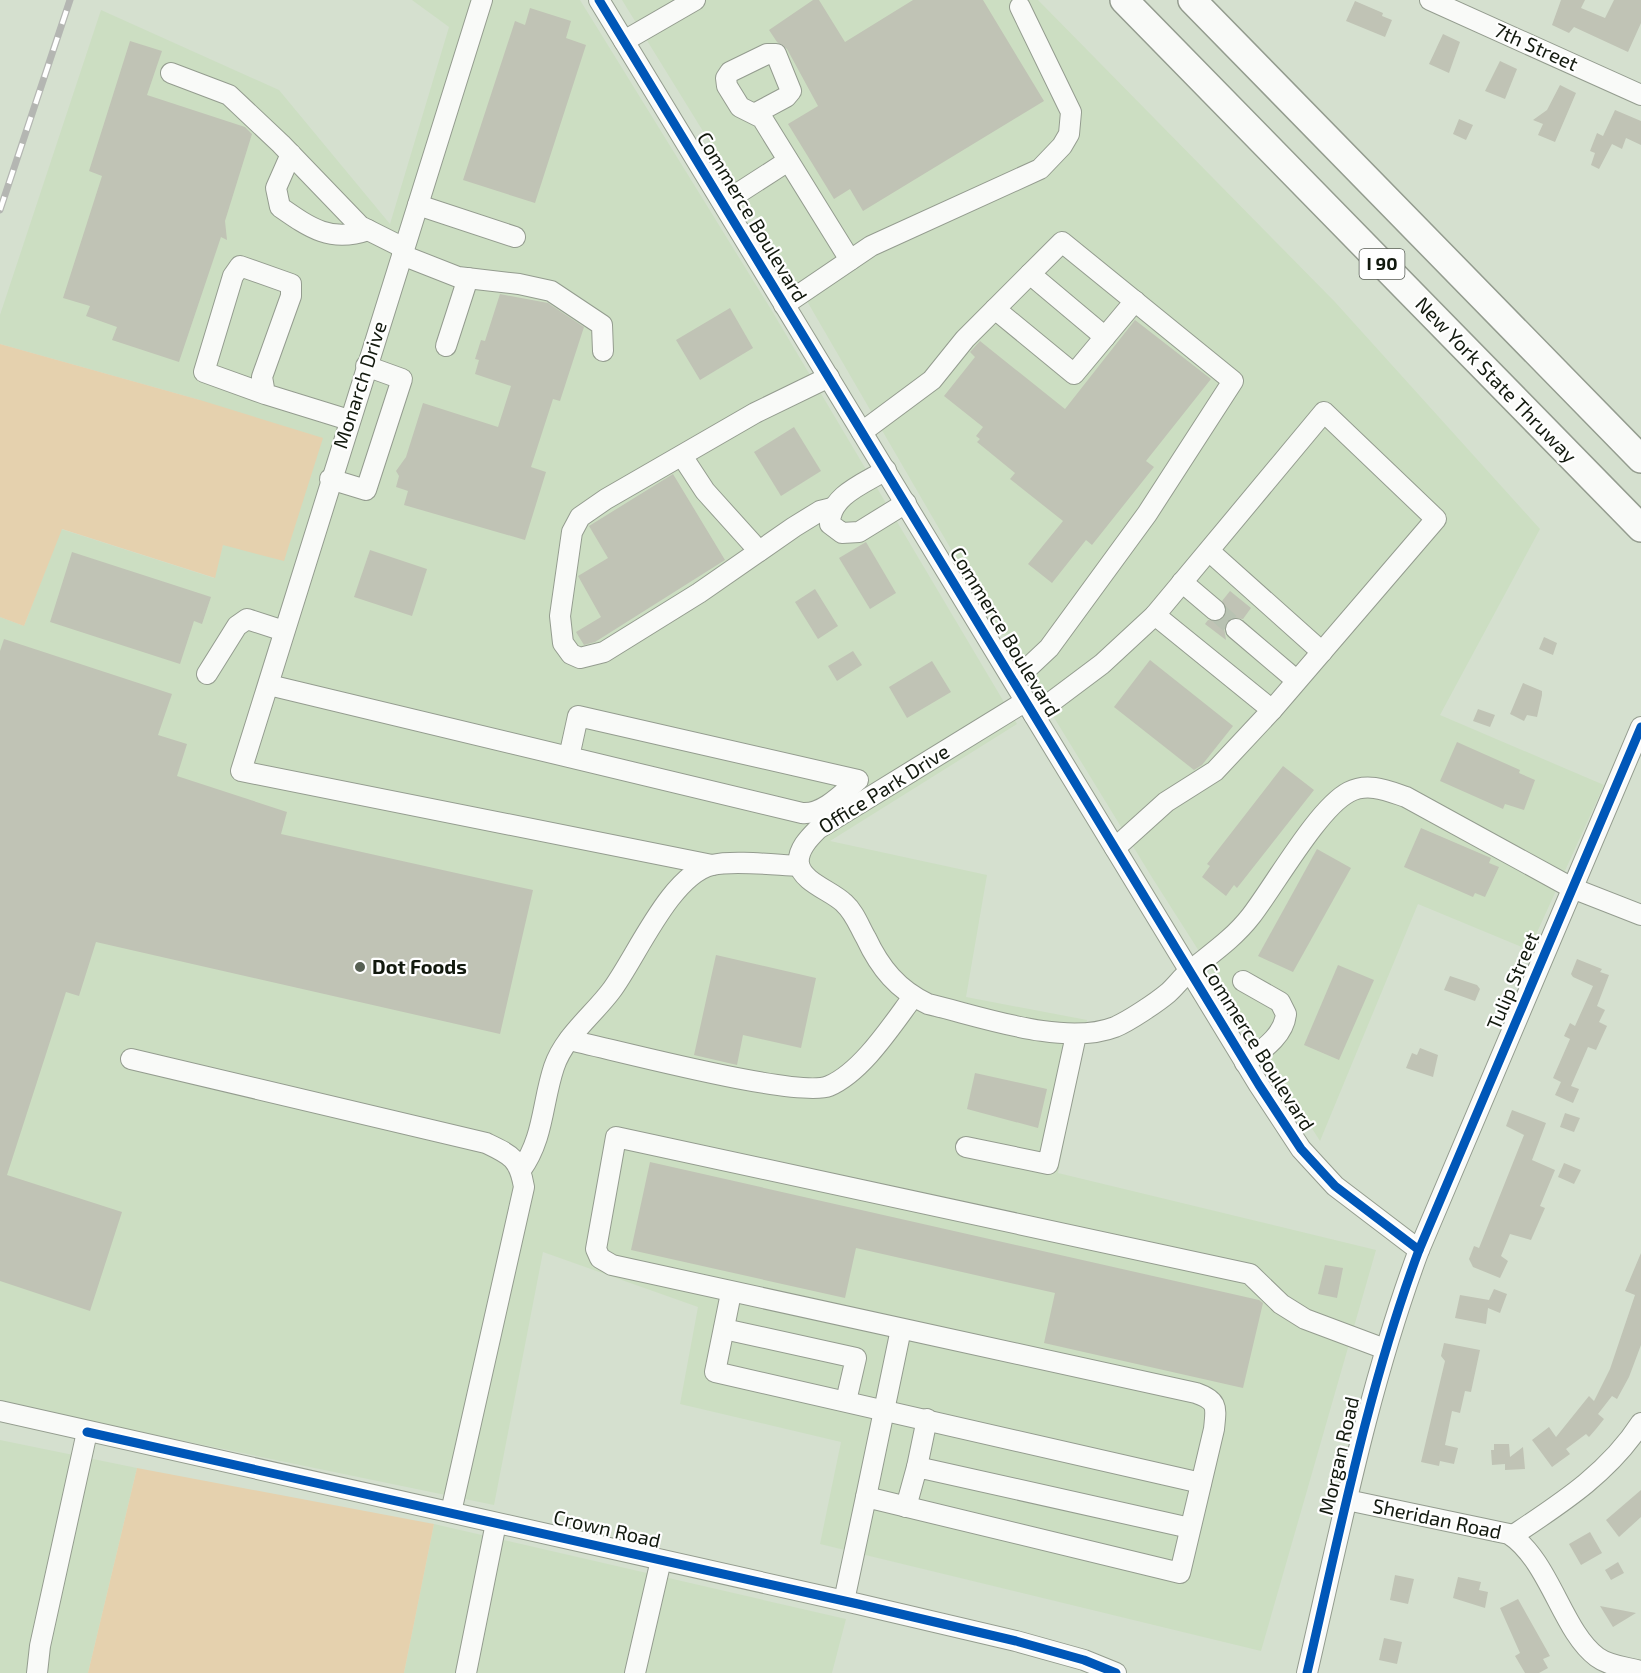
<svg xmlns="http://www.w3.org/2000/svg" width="1641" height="1673" viewBox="0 0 1641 1673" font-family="'Exo 2',sans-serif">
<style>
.built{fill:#ccdec2}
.green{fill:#e5d1ae}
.building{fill:#c0c3b5}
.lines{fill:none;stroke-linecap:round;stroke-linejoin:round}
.minor-tunnel{stroke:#b8c2b2;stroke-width:20;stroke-dasharray:20 10;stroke-linecap:butt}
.minor-casing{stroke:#949c8f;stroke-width:22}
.highway-casing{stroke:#949c8f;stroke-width:30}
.minor{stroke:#f9faf8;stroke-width:20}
.highway{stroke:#f9faf8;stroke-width:27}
.rail-casing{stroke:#b4b6b2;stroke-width:7}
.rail{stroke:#fff;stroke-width:4.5;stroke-dasharray:14;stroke-linecap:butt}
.cycleway-casing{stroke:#fff;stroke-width:13}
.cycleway{stroke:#0057b8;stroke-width:9}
.poi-dot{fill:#565f52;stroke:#fff;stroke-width:2}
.labels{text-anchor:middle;stroke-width:4.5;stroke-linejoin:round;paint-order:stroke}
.shield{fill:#fff;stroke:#595e56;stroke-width:1.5}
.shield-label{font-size:18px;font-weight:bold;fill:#12190e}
.street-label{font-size:20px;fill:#12190e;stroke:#fff}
.poi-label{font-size:20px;font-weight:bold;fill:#12190e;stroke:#fff;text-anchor:start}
</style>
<rect width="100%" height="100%" fill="#d5e0cf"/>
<g class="built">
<polygon points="412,0 580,0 772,311 1017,724 830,841 987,875 966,997 1087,1020 1058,1173 1376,1250 1261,1651 820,1544 841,1442 680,1404 698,1307 543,1252 494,1505 0,1403 0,617 24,626 61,529 214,578 223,545 200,400 0,344 0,315 101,10 279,90 390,224 449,27"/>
<polygon points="622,0 1038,0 1335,302 1540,529 1440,715 1604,785 1529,950 1418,904 1320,1141 1153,879 955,556 793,277"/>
<polygon points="0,1440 137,1468 88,1673 0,1673"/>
<polygon points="434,1524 846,1619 832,1673 404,1673"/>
</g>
<g class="green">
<polygon points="0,344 200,400 323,438 284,561 223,545 215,578 62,529 24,626 0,617"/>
<polygon points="137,1468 434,1524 404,1673 88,1673"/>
</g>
<g class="building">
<polygon points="813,0 819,0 845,42 913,0 983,0 1044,101 863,211 850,189 834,199 788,124 818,106 787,49 777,42 769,30"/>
<polygon points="1561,0 1585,0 1581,8 1605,18 1614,0 1641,0 1641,23 1628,52 1574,27 1569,33 1552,25"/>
<polygon points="1355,1 1383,13 1382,16 1392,20 1385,37 1346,21"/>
<polygon points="530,8 571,21 566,38 586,45 535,203 463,180 515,21 525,25"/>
<polygon points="1443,34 1460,42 1449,73 1429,64"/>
<polygon points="130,41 162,51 147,95 245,127 252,134 225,221 227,240 221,237 179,362 112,340 117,327 86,316 90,306 63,298 102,176 89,171"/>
<polygon points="1500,61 1517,69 1505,99 1485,91"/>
<polygon points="1560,85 1576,93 1555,142 1538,135 1543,124 1533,120 1547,110"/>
<polygon points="1615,110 1641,121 1641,145 1626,138 1622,149 1612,144 1599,169 1591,165 1595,153 1590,151 1597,133 1603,136"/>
<polygon points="1459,119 1473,125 1466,140 1453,134"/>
<polygon points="500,294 548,303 584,327 560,401 553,399 531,467 546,472 525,540 404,505 408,491 396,487 399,476 396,471 406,457 423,403 498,427 511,386 475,374 479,360 475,359 481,340 485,341"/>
<polygon points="730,308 753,348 700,380 676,340"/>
<polygon points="1135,320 1211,379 1146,461 1154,467 1092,545 1086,540 1052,583 1028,564 1063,521 1010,479 1015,473 977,442 980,439 976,436 983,427 944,396 975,357 970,352 980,341 1065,409"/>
<polygon points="794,427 821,471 781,496 754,452"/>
<polygon points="673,474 725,560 595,642 584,645 576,632 601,617 578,576 608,558 589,526"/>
<polygon points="866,542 896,593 870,609 839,558"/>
<polygon points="370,550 427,569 412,616 354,597"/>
<polygon points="72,552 211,597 202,624 194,621 180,664 50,622"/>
<polygon points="815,589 838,626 818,639 795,602"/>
<polygon points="1230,591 1251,608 1243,619 1233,618 1227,622 1224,627 1226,640 1205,624 1208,620 1218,621 1224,617 1226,607 1222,601"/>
<polygon points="1544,637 1557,643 1553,655 1539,649"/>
<polygon points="4,639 172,694 158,735 187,744 177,776 287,812 281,834 533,890 500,1034 96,942 79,996 66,992 7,1175 122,1212 90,1311 0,1281 0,651"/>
<polygon points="853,651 862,665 837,681 828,666"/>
<polygon points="1150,660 1233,726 1202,765 1194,770 1114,707"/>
<polygon points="932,661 951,692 907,718 889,687"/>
<polygon points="1523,683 1542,691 1542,695 1537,717 1527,715 1524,721 1510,714"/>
<polygon points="1478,709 1495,715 1490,727 1473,721"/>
<polygon points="1457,742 1520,770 1519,773 1535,780 1524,810 1505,804 1503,809 1440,781"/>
<polygon points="1283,766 1314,790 1237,888 1234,885 1226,896 1202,877 1210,866 1207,864"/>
<polygon points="1421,828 1491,858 1489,863 1499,867 1485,897 1475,893 1473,897 1404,867"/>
<polygon points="1317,849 1351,868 1293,972 1258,956"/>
<polygon points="716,955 816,978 801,1048 743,1035 737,1065 694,1055"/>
<polygon points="1577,959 1602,969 1600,972 1609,975 1597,1006 1605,1010 1599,1022 1607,1026 1596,1050 1588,1047 1571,1086 1579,1089 1573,1103 1555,1095 1561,1082 1553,1078 1570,1039 1564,1036 1570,1023 1575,1026 1593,986 1573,977 1571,974"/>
<polygon points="1338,965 1374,980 1339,1060 1304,1045"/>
<polygon points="1450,976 1477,985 1480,989 1475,1001 1444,990"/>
<polygon points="1420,1048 1438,1055 1433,1077 1406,1068 1412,1053 1417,1055"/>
<polygon points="975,1073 1047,1089 1038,1128 967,1109"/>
<polygon points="1512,1110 1546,1123 1532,1160 1555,1170 1540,1206 1545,1208 1531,1240 1510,1234 1501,1256 1508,1261 1500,1278 1473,1267 1469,1259 1474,1246 1479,1248 1524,1135 1506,1126"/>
<polygon points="1565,1113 1580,1118 1574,1132 1560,1127"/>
<polygon points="650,1162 1259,1300 1263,1303 1243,1388 1044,1343 1055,1293 856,1248 845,1298 631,1250"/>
<polygon points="1564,1163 1581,1170 1574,1184 1558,1177"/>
<polygon points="1641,1253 1641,1345 1629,1377 1617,1399 1612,1396 1598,1414 1604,1419 1596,1429 1589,1437 1586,1434 1566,1449 1570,1454 1552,1467 1532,1440 1549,1427 1556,1437 1589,1396 1594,1401 1610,1369 1635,1295 1625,1291"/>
<polygon points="1325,1265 1343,1268 1337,1298 1318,1294"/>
<polygon points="1494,1289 1507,1294 1500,1313 1488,1308 1486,1324 1455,1318 1460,1295 1489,1300"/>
<polygon points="1444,1343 1480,1350 1471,1392 1465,1391 1460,1413 1452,1411 1445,1445 1458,1448 1454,1464 1440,1461 1439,1466 1421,1462 1445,1361 1441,1356"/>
<polygon points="1494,1444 1509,1444 1510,1457 1523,1447 1525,1469 1505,1470 1505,1464 1492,1465 1491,1450 1494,1450"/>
<polygon points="1641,1490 1641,1517 1619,1537 1606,1520"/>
<polygon points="1590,1532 1602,1553 1581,1565 1569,1544"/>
<polygon points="1618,1562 1624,1573 1611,1580 1605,1570"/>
<polygon points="1395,1575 1414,1579 1408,1604 1390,1600"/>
<polygon points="1458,1577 1481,1582 1479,1590 1488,1592 1485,1608 1453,1598"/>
<polygon points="1518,1599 1550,1656 1543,1659 1548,1668 1539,1673 1525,1673 1515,1656 1520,1653 1500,1608"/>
<polygon points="1600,1606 1636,1613 1613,1627"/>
<polygon points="1384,1638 1402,1642 1397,1664 1379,1660"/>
</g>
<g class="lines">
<polyline class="minor-tunnel" points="1215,610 1236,629"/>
<defs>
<g id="minor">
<polyline points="482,0 241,771 712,865"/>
<polyline points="599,0 1259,1085 1301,1149 1335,1186 1419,1250"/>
<polyline points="1430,0 1641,95"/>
<polyline points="624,41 695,0"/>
<polyline points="171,73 229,95 281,144 360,226 404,248"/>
<polyline points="756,113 786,97 791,91 776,54 767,54 730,72 726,78 727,86 740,107 762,118 850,260"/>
<path d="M291,154L276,188L280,207C310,228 331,243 368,230"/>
<polyline points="723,203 788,161"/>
<polyline points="418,205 515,237"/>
<polyline points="402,255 458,277 519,284 551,291 602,325 603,351"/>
<polyline points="1030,274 1105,337"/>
<polyline points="784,305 871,246 1040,169 1062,146 1069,134 1071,112 1020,7"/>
<polyline points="995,309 1074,374 1135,301"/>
<polyline points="446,346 468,278"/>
<polyline points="829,377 755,413 606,499 580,517 572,532 560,616 563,643 571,654 580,658 604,652 699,593 794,527 820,511 832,508"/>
<polyline points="265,394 204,372 233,276 240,266 291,284 291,296 262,377 265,394 349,420"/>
<polyline points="862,432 932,380 965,339 1062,242 1233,381 1147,514 1049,648 1014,681"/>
<polyline points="682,456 705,491 759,551"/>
<path d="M886,470C865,483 829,496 830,524L842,533L859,532L906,503"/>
<polyline points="330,479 366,490 402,379 366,366"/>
<polyline points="1209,551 1322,652"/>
<polyline points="1182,582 1215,610"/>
<polyline points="1155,615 1324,412 1436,519 1272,710"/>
<polyline points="1236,629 1296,680"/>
<polyline points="207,674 237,626 247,619 284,631"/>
<path d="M269,685L802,813C823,815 843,793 858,780L578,716L569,757"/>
<path d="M1026,701L818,829C809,838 797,850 799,864C802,882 832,891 844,903C855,913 859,926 866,938C880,968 898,990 928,1004C980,1016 1064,1047 1115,1027C1129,1021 1156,1003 1168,993C1176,986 1182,977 1191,970C1212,953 1234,938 1251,916C1275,885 1318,808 1349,792C1368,782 1388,791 1406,797L1572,888L1641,915"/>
<polyline points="1034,715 1102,664 1155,615 1272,710 1215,771 1166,802 1115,848"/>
<path d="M1243,981L1280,1002L1286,1014C1284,1036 1262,1050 1245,1063"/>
<path d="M569,1040C612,1049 798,1099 829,1086C862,1072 892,1025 913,997"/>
<path d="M131,1059L486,1143C511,1155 519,1158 524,1187L451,1512"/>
<polyline points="966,1147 1048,1164 1076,1035"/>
<path d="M521,1170C544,1138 542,1103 554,1067C564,1037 593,1015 611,991C636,958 670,875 712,865C734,860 776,865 799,866"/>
<polyline points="731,1293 715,1372 1201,1483"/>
<polyline points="724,1329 856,1358 846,1401"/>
<polyline points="0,1411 858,1604 1016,1641 1084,1660 1116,1673"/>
<polyline points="917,1467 927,1419"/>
<polyline points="866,1497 901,1329"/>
<path d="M1347,1500L1509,1534C1550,1561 1562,1631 1597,1657C1609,1666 1626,1667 1641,1671"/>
<polyline points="906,1507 917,1467 1190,1528"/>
<path d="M1512,1536C1560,1504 1609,1473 1641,1423"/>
<path d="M844,1601L866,1497L1180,1573L1214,1429C1216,1408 1219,1401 1196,1393L612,1265L600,1258L596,1249L616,1137L1250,1274L1281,1304L1305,1319L1385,1349"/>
<polyline points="37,1673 40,1646 87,1432"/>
<polyline points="466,1673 496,1523"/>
<polyline points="635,1673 661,1560"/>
<path d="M1307,1673C1340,1531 1368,1387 1419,1250L1641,727"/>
</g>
<g id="highway">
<polyline points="1124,0 1641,528"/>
<polyline points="1192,0 1641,459"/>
</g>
</defs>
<use href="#minor" class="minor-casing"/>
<use href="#highway" class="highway-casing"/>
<use href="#minor" class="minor"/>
<use href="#highway" class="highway"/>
<defs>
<polyline id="rail" points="0,210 70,0"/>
</defs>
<use href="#rail" class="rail-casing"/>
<use href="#rail" class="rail"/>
<defs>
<g id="cycleway">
<polyline points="599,0 1259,1085 1301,1149 1335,1186 1419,1250"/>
<polyline points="87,1432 858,1604 1016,1641 1084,1660 1116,1673"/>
<path d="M1307,1673C1340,1531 1368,1387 1419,1250L1641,727"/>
</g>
</defs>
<use href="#cycleway" class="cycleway-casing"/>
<use href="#cycleway" class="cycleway"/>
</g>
<circle class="poi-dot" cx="360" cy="967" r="6"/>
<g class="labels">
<rect class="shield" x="1359.5" y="249" width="45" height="30" rx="4.5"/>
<g class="shield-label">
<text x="1382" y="270">I 90</text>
</g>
<g class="street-label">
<text transform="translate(1536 47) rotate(24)" y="7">7th Street</text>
<text transform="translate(752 217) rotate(59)" y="7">Commerce Boulevard</text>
<text transform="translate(1496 380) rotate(46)" y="7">New York State Thruway</text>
<text transform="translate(360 385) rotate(-72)" y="7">Monarch Drive</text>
<text transform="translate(1005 632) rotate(59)" y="7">Commerce Boulevard</text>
<text transform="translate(884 789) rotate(-32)" y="7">Office Park Drive</text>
<text transform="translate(1513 981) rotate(-67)" y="7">Tulip Street</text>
<text transform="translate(1258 1047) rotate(58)" y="7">Commerce Boulevard</text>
<text transform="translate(1339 1456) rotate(-77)" y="7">Morgan Road</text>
<text transform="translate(1437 1519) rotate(12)" y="7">Sheridan Road</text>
<text transform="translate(607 1529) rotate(13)" y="7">Crown Road</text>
</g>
<g class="poi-label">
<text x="372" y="974">Dot Foods</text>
</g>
</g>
</svg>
